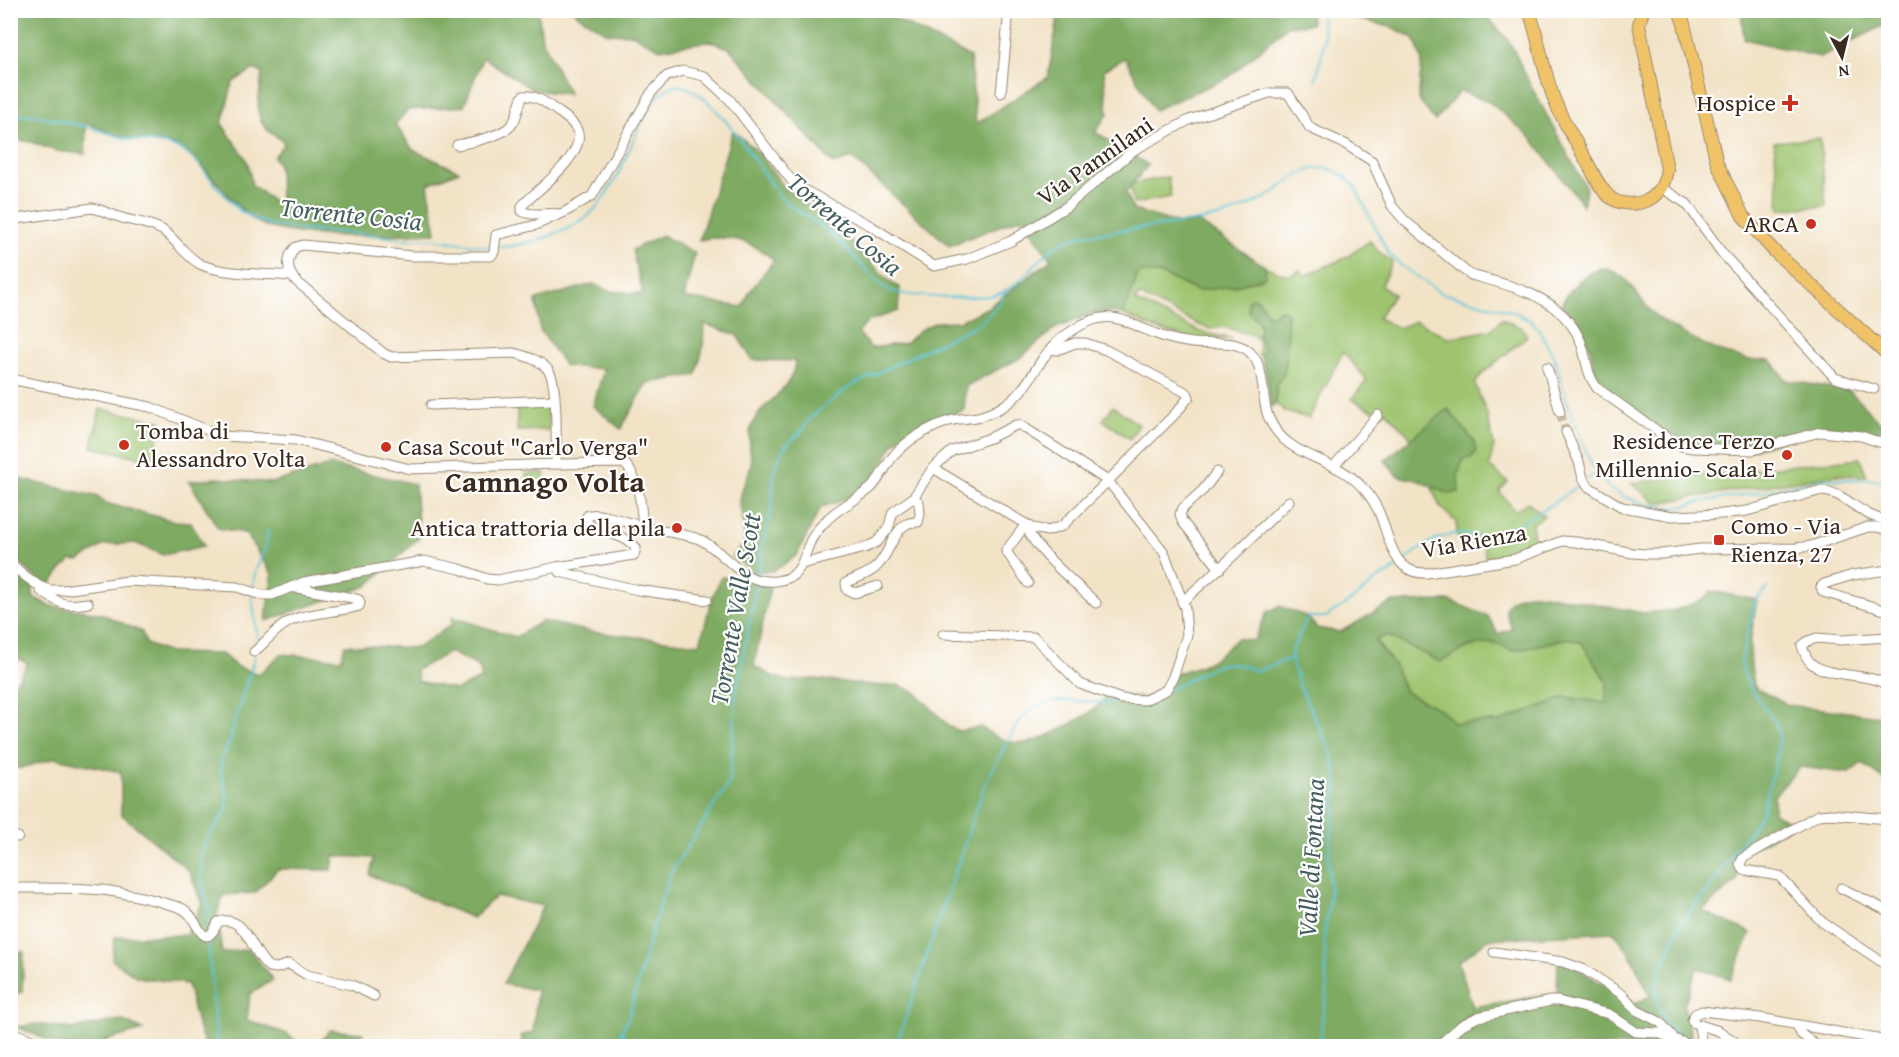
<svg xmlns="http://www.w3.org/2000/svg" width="1899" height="1057" viewBox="0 0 1899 1057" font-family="'Gentium Book Plus',serif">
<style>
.green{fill:#9ec46f;stroke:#6c7746;stroke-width:1.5}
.forest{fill:#7eaa62;stroke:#5c6a40;stroke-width:1.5;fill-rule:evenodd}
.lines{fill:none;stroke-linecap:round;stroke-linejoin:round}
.stream{stroke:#5cc5d8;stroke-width:2}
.minor-tunnel{stroke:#cdbea5;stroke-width:9;stroke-dasharray:9 4.5;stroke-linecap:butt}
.minor-casing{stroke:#968672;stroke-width:11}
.major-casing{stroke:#968672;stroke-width:14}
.minor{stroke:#fff;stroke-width:9}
.major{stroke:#f0c369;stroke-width:12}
.poi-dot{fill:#c8321e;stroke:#fff;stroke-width:2}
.labels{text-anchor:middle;stroke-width:4.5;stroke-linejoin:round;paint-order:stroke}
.poi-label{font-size:24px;fill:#3b2a1e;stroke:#fff;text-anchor:end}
.street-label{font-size:24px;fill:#3b2a1e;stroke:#fff}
.water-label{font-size:26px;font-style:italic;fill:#47605f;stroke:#fff}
.district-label{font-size:30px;font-weight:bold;fill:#3b2a1e;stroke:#fff}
</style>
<rect width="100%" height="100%" fill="#fff"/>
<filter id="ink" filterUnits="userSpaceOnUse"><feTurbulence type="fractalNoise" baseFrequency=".0167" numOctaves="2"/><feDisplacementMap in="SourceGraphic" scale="12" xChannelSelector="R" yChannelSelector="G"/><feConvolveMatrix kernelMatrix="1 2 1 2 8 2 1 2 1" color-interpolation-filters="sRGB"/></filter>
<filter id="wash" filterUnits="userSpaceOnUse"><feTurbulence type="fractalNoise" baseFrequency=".008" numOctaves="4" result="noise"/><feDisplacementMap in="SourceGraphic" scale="24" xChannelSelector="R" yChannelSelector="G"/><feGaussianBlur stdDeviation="1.35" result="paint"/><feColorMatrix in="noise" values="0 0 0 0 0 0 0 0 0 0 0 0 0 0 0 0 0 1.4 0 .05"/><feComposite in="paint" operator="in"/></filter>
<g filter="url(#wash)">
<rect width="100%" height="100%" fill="#f2e3c7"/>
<g class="green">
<polygon points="1820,138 1826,206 1780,209 1774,142"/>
<polygon points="1168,177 1171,197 1134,204 1130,184"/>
<path d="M1370,241L1379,252L1392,262L1381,286L1394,294L1378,318L1398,328L1416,321L1449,338L1491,330L1502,319L1522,328L1527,336L1482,374L1475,384L1486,411L1494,446L1489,466L1508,482L1499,491L1515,511L1528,502L1544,516L1532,524L1535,545L1515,554L1486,558L1481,540H1458L1456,522L1440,507L1431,486L1449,494L1463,460L1472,457L1448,409L1412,439L1386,411L1381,415L1352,399L1367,380L1343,352L1309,418L1286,412L1276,404V385L1284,373L1287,313L1280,309L1273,315L1267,313L1258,299L1248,312C1257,319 1263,324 1258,336L1264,348L1261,357L1258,355L1259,349L1258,340L1253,335L1223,327L1210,329L1199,325L1139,295L1135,301L1201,332L1232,339H1195L1158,330L1124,315L1137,276L1142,271L1163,275L1197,291L1240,285L1264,277L1266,267L1289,276L1300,270L1304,276L1345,258Z"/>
<polygon points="548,404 549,430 517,431 517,405"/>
<polygon points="1113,406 1139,425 1130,439 1103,420"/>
<polygon points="100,409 161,421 153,460 92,447"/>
<polygon points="1860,458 1867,476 1835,475 1656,503 1631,483"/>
<polygon points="544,473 544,485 526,485 526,474"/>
<polygon points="1387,635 1440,662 1470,646 1493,643 1514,651 1568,638 1582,643 1607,682 1606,703 1565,697 1499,722 1454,723 1441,710 1405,692 1394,665 1375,640"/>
</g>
<g class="forest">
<path d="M10,11H538L542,39L569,94L533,90L483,57L464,106L408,110L395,124L413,150L459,171L428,184L436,233C393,234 284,244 251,218C226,199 203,158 174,146C160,140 143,143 129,139C114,135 99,128 86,123L85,154L56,151L31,142L11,139ZM254,69L262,73C259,106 249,122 282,140L284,144L274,157L279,168L280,201L277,204L252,185L248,164L245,157L222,124L233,82Z"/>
<path d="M574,11H880L970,57L976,124L1048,77L1058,18L1052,11H1311V24L1287,26L1229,77L1154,110L1125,58L1104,70L1108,114L1095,132L1148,165L1126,192L1133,210L1180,224L1198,222L1266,267L1265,277L1240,285L1197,291L1163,275L1141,272L1137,276L1124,315L1112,312L1091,314L1054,329L1020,358L966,386L964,411C955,413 946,414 937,417C923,421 904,433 894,444C888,452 884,463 878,472C865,492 843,502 821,507L797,555L774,571L754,572L732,557L744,544C745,529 741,516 740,502C740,488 750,476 751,462C751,450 747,437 752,425C762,401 793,392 795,361L752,360L737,335L704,324L703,348L696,375L647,383L621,429L593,406L604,369L565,366L540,330L536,300L593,284L608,291L643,294L632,250L662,235L695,253L684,298L743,307L749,293L774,260C750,240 730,234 699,240L733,130L759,153L785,188L841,230L881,273L894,285L900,287L898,311L869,321L858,332L871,348L906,343L920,330L936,322L960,321L987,308L1051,260L1022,217L949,246L852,158L833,164L729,48L710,41L660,49L632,34L607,33L578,15Z"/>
<polygon points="1345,11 1488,11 1488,18 1509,41 1528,80 1586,188 1583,205 1532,139 1491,103 1460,91 1435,121 1418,99 1422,60 1414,38 1391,27 1357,19"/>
<polygon points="1741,11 1888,11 1888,19 1885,25 1820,57 1744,39"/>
<path d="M1601,268C1629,270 1637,300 1655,315C1675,332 1727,358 1752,360C1758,360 1765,360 1771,360L1786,380L1850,391L1888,431V436L1821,430L1798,433L1787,439L1755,449L1715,447L1688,442L1656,427L1609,392L1600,383L1595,376L1590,349L1582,328L1561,304C1570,289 1584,274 1601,268Z"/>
<path d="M1252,298L1258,299L1267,313L1273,315L1280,309L1287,313L1288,341L1284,373L1276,385V404L1272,407L1270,403L1266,374L1261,357L1264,348L1258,336C1263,324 1257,319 1248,312V300Z"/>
<polygon points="1448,409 1474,441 1476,452 1472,457 1463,460 1458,474 1459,492 1449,494 1417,480 1398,476 1385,460"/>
<polygon points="330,465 415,484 419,538 367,586 266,621 272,574 245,533 218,528 189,481 217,478 272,483"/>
<path d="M11,477L99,497L106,503L174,521L191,522L204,546L163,555L135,543L104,545L79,561L71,560L60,571L50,585C33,581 26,564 11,557Z"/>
<path d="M10,570L33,586V597L50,606L100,613L142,632L146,644L170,653L222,654L237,667L259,674L281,654L341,659L345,645L417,648L452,624V617L516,637L542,621L592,632L700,644L712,598L721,577L748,578L770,587L754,666L772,676L788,681L814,679L880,686L898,685L915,692L950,727L959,731L981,727C994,736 1007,744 1024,743C1041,742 1095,714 1104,699C1106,697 1106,693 1107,690C1136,700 1156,704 1173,674C1203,667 1216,661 1237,638L1254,641L1267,612L1280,606L1307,617L1317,628L1340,632L1393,602L1450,601L1488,616L1498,634L1512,629L1505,610C1510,594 1529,593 1543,594L1643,613L1676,610L1705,599L1711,591L1757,600C1750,634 1747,653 1755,688L1788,705L1880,716L1888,720V783L1862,763L1849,773L1800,767L1774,796V813L1794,824L1762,843L1736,855L1737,881L1702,911L1751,933L1731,979L1697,968L1684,1006L1694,1046H523L521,1035L533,1033L537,990L503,984L543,906L496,896L473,918L370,875L374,858L334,856L332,870L278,869L255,893L224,895L217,913L222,953L249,949L273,980L250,994L247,1020L287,1034L303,1046H201L204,1043L197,1024L187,984L137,977L112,960L115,937L186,935L202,904L189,871L121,814V772L56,758L21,768L11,769V690L28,664L11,654ZM1387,635L1440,662L1470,646L1493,643L1514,651L1568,638L1582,643L1607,681L1606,703L1565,697L1499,722L1454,723L1441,710L1405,692L1394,665L1375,641ZM450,652L479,667L482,678L457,690L418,681L416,670ZM1614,932L1629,952L1650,996L1635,1004L1576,968L1558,960L1557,993L1473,1007L1458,962L1489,939Z"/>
<polygon points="11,952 24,952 22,992 11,994"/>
<polygon points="121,1020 143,1030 105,1041 107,1046 62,1046 17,1027 37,1024 72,1029"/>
<polygon points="330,1030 363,1033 360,1046 317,1046"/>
</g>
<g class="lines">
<g class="stream">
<path d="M1315,81C1323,50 1328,42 1319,10"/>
<polyline points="10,115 35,115 88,127 127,139 164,144 180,149 197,162 217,187 240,211 257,220 270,225 302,230 364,234 403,239 433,239 491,247"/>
<path d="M497,247C521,248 572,231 590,214C601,204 611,187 618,174C630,153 651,81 681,86C715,92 757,166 777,193C788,208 809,216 823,228C835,238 846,248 856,259C866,269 874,281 885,288C902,299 968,298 989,296C1019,292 1034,261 1057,245C1064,240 1073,238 1082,235C1108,232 1134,229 1159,226C1183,223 1208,221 1231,213C1242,209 1254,204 1265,198C1282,188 1299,169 1320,168C1335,167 1346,176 1355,187L1388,253L1399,264L1441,293L1512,311L1531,321L1538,328L1554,357L1571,414L1592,466L1609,488L1627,498L1648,505L1677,508L1699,502L1763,492L1823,479L1888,480"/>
<polyline points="1588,479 1597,473"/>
<path d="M1404,561C1421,548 1439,533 1462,534C1470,534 1477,537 1485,536C1516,530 1558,501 1583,482"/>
<path d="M758,577L762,547L772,506L774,470L780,455L785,446L800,433L810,418L849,387L978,324C991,314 999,306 1005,291"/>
<polyline points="253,588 255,572 265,550 268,531"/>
<polyline points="252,596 258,644"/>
<path d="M1171,689C1205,674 1218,652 1256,671L1290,659"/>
<polyline points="208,930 209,910 201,877 201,854 207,838 221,820 227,808 227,794 221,772 221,761 231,739 236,718 255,656"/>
<polyline points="208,939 217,1046"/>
<polyline points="622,1030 630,1046"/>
<polyline points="1683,1039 1666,1022 1658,1006 1655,990 1663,963 1676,933 1690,911 1712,885 1735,850 1748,834 1762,812 1778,753 1779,733 1775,722 1751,690 1745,677 1741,661 1756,599 1768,588"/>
<polyline points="617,1046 622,1030 628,1019 656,917 670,874 730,781 736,692 757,583"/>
<path d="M896,1046L982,792C988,777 996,764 1003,750C1017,723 1026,703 1060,701C1079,700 1097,704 1116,702"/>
<polyline points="1320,1046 1323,1011 1327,995 1324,936 1330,896 1328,857 1335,810 1337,783 1335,767 1330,749 1299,685 1291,658 1293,648 1308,617 1326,617 1352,600 1379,578 1388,574 1400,565"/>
</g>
</g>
</g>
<g filter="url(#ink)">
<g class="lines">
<polyline class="minor-tunnel" points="1560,412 1566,432"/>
<defs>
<g id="minor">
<polyline points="1001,93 1009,10"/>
<path d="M457,145C472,142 505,136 513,123C518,115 518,105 523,96C536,94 547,104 557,111C564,116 573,121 577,130C588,154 536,190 522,206V211C531,217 548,212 559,214"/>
<polyline points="1662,188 1687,204 1722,253 1835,378 1874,389"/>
<path d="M10,220L92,208C103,210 112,215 122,218C136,222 149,223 162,230C176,239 184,255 200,264C220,274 267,274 291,276"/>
<polyline points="1547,367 1560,412"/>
<path d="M10,379L150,407L222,436L296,440L410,469L556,464L624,463C640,478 641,506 643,527"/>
<polyline points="431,405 554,400"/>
<path d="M1566,432L1579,462L1583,478L1589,487L1622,507L1672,516L1722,514L1747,511L1818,491C1840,490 1851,506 1870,515C1876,518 1882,519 1888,521"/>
<path d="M556,464C556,444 558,389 550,373C544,361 526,356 514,353L391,357L383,353L296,281C286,271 286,257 296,247L303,245L412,256H491L494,252L496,235L536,225L565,212L592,196L651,93L667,76L683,71L704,76L730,100L795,185L871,226L934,266L967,259L1011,241L1066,207L1134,150L1189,120L1269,93H1288L1310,128L1345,144L1372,161L1392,206L1404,220L1465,271L1471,275C1512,286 1561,296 1580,340C1587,357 1585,372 1597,388L1670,440L1681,446L1693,448L1753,450L1820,432L1861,436L1888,445"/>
<polyline points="1334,466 1378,415"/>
<polyline points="933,468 952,451 990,438 1016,425 1020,425 1108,481 1164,552 1185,608 1187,635 1173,677 1166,690 1145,700 1121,699 1080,684 1034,637 943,634"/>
<polyline points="1217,472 1203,490 1183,508 1180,514 1182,521 1220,569"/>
<polyline points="913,498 933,468 1032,528 1048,531 1062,526 1108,481 1176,413 1189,397 1187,393 1106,350 1085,343 1075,343 1057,350 1051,349"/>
<path d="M1026,524C1029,546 1079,586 1096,603"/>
<polyline points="1026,524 1006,551 1028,583"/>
<path d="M10,563L25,576L39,586L49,590H63L128,581L237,587L261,595H272L304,582L424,561L460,569L487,579L498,580L557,567L634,555L636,548C626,534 602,534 588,524L586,518L588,515C593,515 595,514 599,515C615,517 631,524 647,528C660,531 692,535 701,540C728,554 741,585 776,581C781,580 788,579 792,576C803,568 805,553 810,542C813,536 818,529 823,524C836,508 856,501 871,488C883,476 888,458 901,448C914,436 932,427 949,421C959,418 971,419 981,416C993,413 1007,405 1015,397C1027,386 1035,370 1044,357C1058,338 1089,314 1113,318C1124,319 1134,325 1144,329C1159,336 1175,341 1192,343C1209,345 1230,339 1246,349C1267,363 1260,395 1268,416C1285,460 1334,455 1362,487C1368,493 1374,502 1378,510C1390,535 1391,575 1427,573L1515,559L1562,541L1576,542L1633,553L1647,554H1662L1700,549L1796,548L1811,546L1868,527H1876L1888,530"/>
<path d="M802,564L865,548L877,542L888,529L893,512L913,498L919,502L920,514L918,522C914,522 908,523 905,525C891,535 889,556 875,568C867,575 856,578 846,583L847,590L855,593L878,586"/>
<polyline points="557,567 560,572 638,590 707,600"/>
<polyline points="1888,570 1853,575 1824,584 1821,587 1823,592 1888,611"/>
<path d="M40,588L41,591C60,604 64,607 88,603"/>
<polyline points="1182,602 1233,556 1289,501"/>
<path d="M1888,637L1841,640L1817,638L1808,641L1802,646C1804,652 1806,659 1811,663C1828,678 1866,672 1888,685"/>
<path d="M254,652C267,641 279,625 295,619C313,612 339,612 359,606L360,603L359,600L353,598L291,587"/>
<polyline points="1888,819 1831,814 1818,815 1743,858 1740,864 1744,870 1779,876 1822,922 1888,966"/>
<polyline points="10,836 18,837"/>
<path d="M10,888C41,888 72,887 103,890C125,893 152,899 175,906C180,907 186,910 190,915C199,926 205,952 218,922C247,913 251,954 269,967L277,968L289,964L307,975L352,985L374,996"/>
<polyline points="1841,888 1888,911"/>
<polyline points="1494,952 1563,962 1585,970 1623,995 1636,1010 1660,1022 1673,1037"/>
<polyline points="1797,1025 1801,1034 1817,1046"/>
<polyline points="1699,1026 1702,1046"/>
<polyline points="10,1031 46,1046"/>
<polyline points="1438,1046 1462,1025 1478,1017 1551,1001 1558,1001 1609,1014 1636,1032 1658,1033 1692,1046"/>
<polyline points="1741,1046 1719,1031 1694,1023 1692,1020 1695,1014 1702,1011 1760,1018 1888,1041"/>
</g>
<g id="major">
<path d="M1529,10C1539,39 1543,70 1554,99C1562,120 1575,140 1586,160C1593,172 1599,189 1611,198C1620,205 1635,205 1646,201C1660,195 1665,183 1667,169L1639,24L1643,10"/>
<polyline points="1679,10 1684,24 1717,163 1743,216 1774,251 1888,355"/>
</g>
</defs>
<use href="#minor" class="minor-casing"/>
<use href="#major" class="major-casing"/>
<use href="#minor" class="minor"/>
<use href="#major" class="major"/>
</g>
</g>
<g class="poi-dot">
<path d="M1787 94h6v6h6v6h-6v6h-6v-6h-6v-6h6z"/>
<circle cx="1811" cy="224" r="6"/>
<circle cx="124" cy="445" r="6"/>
<circle cx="386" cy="447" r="6"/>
<circle cx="1787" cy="455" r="6"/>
<circle cx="677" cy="528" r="6"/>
<rect x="1713" y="534" width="12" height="12" rx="3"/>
</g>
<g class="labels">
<g class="poi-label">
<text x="1776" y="111">Hospice</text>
<text x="1799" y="232">ARCA</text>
<text x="136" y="439" text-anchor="start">Tomba di<tspan x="136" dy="28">Alessandro Volta</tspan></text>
<text x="1775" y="449">Residence Terzo<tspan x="1775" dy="28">Millennio- Scala E</tspan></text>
<text x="398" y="455" text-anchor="start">Casa Scout "Carlo Verga"</text>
<text x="1731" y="534" text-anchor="start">Como - Via<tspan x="1731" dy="28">Rienza, 27</tspan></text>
<text x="665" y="536">Antica trattoria della pila</text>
</g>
<g class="street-label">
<text transform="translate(1095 161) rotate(-35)" y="8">Via Pannilani</text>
<text transform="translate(1474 541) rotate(-10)" y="8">Via Rienza</text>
</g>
<g class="water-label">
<text transform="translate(351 214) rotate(6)" y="9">Torrente Cosia</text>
<text transform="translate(845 224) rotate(41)" y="9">Torrente Cosia</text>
<text transform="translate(735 609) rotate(-80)" y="9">Torrente Valle Scott</text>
<text transform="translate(1311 858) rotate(-87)" y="9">Valle di Fontana</text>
</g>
<g class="district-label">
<text x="545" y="492">Camnago Volta</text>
</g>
</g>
<rect width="1899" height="1057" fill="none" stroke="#fff" stroke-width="36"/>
<g transform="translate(1842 57) rotate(173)" stroke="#ffffff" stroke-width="4.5" paint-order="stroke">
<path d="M0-4.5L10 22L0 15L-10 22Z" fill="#3b2a1e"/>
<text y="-9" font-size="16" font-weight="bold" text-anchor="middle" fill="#3b2a1e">N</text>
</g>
</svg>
